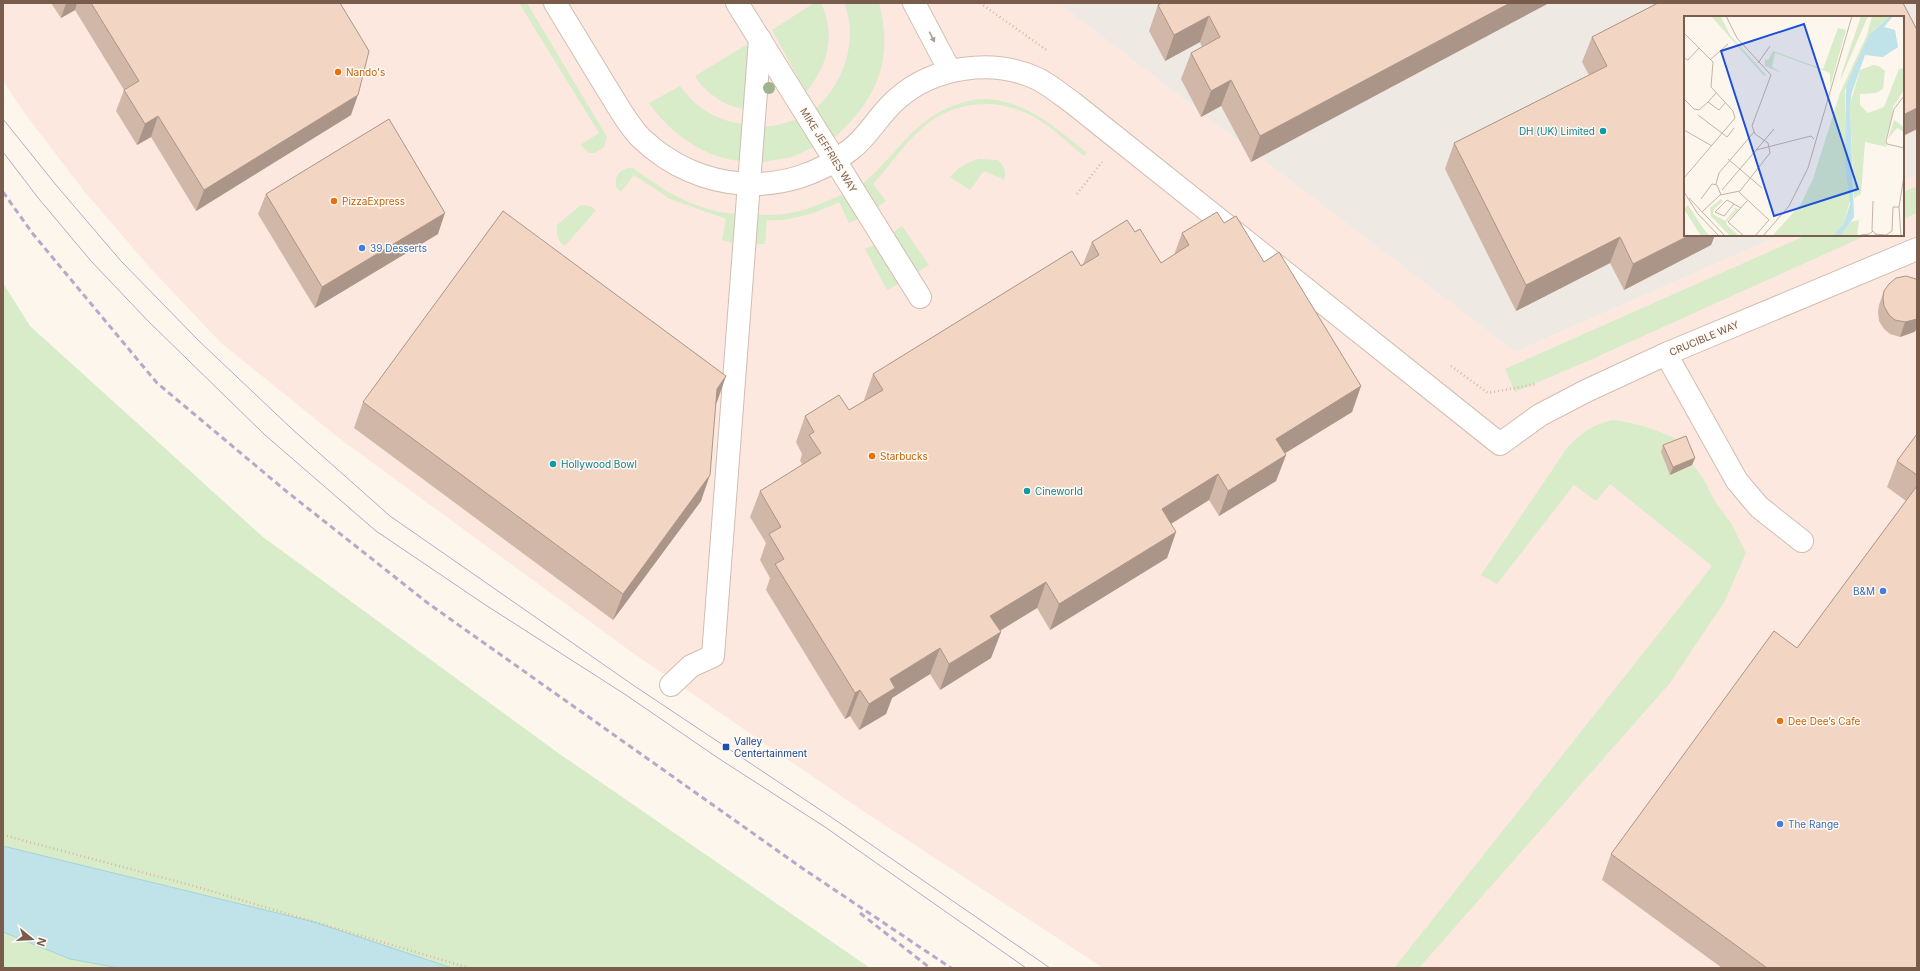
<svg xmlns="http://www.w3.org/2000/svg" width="1920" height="971" viewBox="0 0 1920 971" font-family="Inter,sans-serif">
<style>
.commercial{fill:#fde8e0}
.industrial{fill:#efe9e4}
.green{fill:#d8ecc9}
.water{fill:#bfe3e8;stroke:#a5d3da}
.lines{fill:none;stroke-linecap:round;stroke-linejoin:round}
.minor-casing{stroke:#d1beb0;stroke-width:24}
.path{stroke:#d9b8a5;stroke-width:2.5;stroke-dasharray:1 3;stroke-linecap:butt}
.minor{stroke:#fff;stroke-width:22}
.tram{stroke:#b9a8c9;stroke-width:1}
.rail{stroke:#b9a8c9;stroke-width:3;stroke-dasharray:6 4;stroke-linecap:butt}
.tree{fill:#a0b28e}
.wall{fill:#d1b7a8}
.shaded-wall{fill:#aa9588}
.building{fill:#f3d5c3;stroke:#aa9588}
.oneway{fill:#af9d94}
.food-dot{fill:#e8710a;stroke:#fffaf3;stroke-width:1.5}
.culture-dot{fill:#0f9aa8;stroke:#fffaf3;stroke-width:1.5}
.shop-dot{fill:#3f7fe0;stroke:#fffaf3;stroke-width:1.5}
.transit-dot{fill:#1a4fb4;stroke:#fffaf3;stroke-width:1.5}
.labels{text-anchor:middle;stroke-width:3;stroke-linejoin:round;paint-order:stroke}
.food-label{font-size:10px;fill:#c56008;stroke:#fffaf3;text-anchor:start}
.culture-label{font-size:10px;fill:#0d838f;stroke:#fffaf3;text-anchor:start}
.street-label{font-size:10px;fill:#7a5c4d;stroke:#fffaf3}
.shop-label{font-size:10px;fill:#366cbe;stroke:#fffaf3;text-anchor:start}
.transit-label{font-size:10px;fill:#164399;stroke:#fffaf3;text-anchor:start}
.inset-road{fill:none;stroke:#c5b3a7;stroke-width:1}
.view{fill:#1d4ed8;fill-opacity:0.15;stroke:#1d4ed8;stroke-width:2}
.inset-edge{fill:none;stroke:#7a5c4d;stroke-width:2}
</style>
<rect width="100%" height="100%" fill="#fdf6ec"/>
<polygon class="commercial" points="3,3 1058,3 1515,352 1781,235 1903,235 1903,181 1917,175 1917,968 1103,968 860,809 630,651 340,439 221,343 151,269 84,191 26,115 3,81"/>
<polygon class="industrial" points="1058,3 1917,3 1917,175 1903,181 1903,17 1685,17 1685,235 1781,235 1515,352"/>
<g class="green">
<polygon points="519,3 527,3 607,137 604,147 595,153 589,153 580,145 599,133"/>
<path d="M814,3H821C836,35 828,65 806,92L772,30Z"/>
<path d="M844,3H879C894,60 877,100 834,138L815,109C844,84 859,39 844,3Z"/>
<path d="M746,45L749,47L745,109C726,107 705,93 695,76Z"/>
<path d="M680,86C696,108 718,122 746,124L740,161C704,158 669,132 649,103Z"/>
<path d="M979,99C1024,98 1054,127 1087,153L1084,156C1068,143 1052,127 1034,117C997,96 952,101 921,129C903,145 889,167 873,184L886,201L876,208L860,186C904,150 916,109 979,99Z"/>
<polygon points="797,119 814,147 792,157 758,163 759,127 778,125"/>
<path d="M979,159L998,160C1004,167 1007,172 1004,180L984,171L970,190L950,177C959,167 966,162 979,159Z"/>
<path d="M628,168H633C664,191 698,212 738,214L732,243L722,240L726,219L670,199L634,175L621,192L616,187C615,176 617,172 628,168Z"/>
<polygon points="1917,186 1917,213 1903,219 1903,192"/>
<path d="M843,194L860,218L849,223L839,202C817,213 791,222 767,220L765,244H753L755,214C789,218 812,208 843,194Z"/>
<path d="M581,205L590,206L596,210L565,246C557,241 556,233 557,225Z"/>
<polygon points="902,226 929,265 912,276 888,236"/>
<polygon points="1807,235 1867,235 1590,360 1515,392 1505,369"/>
<polygon points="878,243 903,282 887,290 865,249"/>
<polygon points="3,283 30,326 263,537 554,750 870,968 429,968 3,849"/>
<path d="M1613,420C1639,423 1661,431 1684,443L1670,475L1693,465L1703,478L1716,503L1731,523L1746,553L1725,601L1670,683L1419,968H1394L1712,566L1610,484L1596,501L1574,485L1497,584L1481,575L1567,448C1582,432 1592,425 1613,420Z"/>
<polygon points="3,932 70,959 119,968 3,968"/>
</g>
<polygon class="water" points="3,846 314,922 452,968 119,968 70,959 3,932"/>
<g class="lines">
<defs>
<g id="minor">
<path d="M555,3C572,31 589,59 606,87C617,104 627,124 641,138C699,194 787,200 850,150C869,136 879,114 897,99C934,66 993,58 1038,79C1051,86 1062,95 1073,103L1500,444L1540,415L1586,391L1666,354L1917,249"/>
<polyline points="737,3 920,297"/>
<polyline points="914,3 950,71"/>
<polyline points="1666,354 1737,481 1759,507 1802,541"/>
<polyline points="671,685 691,666 713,656 760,39"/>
</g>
</defs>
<use href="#minor" class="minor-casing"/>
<g class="path">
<polyline points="980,3 1048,51"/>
<polyline points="1077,194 1102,162"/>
<polyline points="1451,366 1488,393 1536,384"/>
<polyline points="3,835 194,886 469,968"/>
</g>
<use href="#minor" class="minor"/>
<g class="tram">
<polyline points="3,119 56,185 121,261 199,341 292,429 390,516 633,685 831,817 1050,968"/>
<polyline points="3,152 39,199 91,261 148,321 265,435 376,531 484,604 626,695 718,758 825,827 1026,968"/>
</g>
<g class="rail">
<polyline points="3,192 33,234 157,383 286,491 429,604 802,868 951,968"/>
<polyline points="860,913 930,968"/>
</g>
</g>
<circle class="tree" cx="769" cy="88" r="6"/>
<g class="wall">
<polygon points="51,3 340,3 351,115 196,211 151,137 137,145 116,111 124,90 75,10 61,18"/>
<polygon points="1162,3 1549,3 1251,162 1221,106 1201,117 1181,79 1191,53 1202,47 1200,42 1165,61 1149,31 1158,5"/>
<polygon points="1658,3 1903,3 1917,30 1917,129 1903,136 1903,17 1685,17 1685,235 1715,235 1711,245 1624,290 1610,263 1516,311 1445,169 1454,143 1589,75 1582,62 1592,37"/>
<polygon points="266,194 438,234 315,308 258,214"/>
<polygon points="1224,223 1264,262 1361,386 1352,412 1285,453 1286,455 1276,481 1219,516 1209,500 1171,524 1176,532 1167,558 1050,630 1037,608 1000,631 1001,632 991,658 940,690 930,674 892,698 886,714 859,730 850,716 845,719 766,590 770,578 760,560 766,543 750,517 760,491 803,465 800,461 802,454 796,442 805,416 849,410 864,401 864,400 873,374 1083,264 1092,242 1135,232 1161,263 1174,255 1182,233"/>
<polygon points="1917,280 1917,329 1914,332 1900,337 1890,334 1884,329 1879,321 1878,312 1879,305 1884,291"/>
<polygon points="726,376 716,403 701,501 613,620 354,428 363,402"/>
<polygon points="1917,434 1917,968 1722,968 1602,880 1611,854 1797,648 1906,501 1887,487 1897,461"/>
<polygon points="1663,445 1695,458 1692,465 1670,475 1661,452"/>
</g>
<g class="shaded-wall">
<polygon points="66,3 77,3 75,10 61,18"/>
<polygon points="1510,3 1549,3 1251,162 1260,136"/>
<polygon points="1209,16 1200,42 1165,61 1174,35"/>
<polygon points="1231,80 1221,106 1201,117 1211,91"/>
<polygon points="358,95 351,115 196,211 204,190"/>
<polygon points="1917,108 1917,129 1903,136 1903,115"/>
<polygon points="158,116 151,137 137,145 145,124"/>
<polygon points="445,213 438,234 315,308 322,287"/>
<polygon points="1690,235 1715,235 1711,245 1624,290 1633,264"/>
<polygon points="1620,237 1610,263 1516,311 1526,285"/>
<polygon points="1917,319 1917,329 1914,332 1900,337 1905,322"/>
<polygon points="726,376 717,402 708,415 717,389"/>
<polygon points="1361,386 1352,412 1266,465 1276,439"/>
<polygon points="1286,455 1276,481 1219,516 1228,491"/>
<polygon points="1695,458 1692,465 1670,475 1673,467"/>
<polygon points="1218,474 1209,500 1153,535 1162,509"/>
<polygon points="710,475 701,501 613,620 623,594"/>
<polygon points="1176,532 1167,558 1050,630 1059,604"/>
<polygon points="1046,582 1037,608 981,642 990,616"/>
<polygon points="1001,632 991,658 940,690 949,664"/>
<polygon points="940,648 930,674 892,698 886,714 859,730 869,704 890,679"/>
<polygon points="860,690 850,716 845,719 855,693"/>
</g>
<g class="building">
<polygon points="91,3 340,3 369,51 358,95 204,190 158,116 145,124 124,90 139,81"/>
<polygon points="1162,3 1510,3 1260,136 1231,80 1211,91 1191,53 1220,37 1209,16 1174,35 1158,5"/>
<polygon points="1658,3 1903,3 1917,30 1917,108 1903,115 1903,17 1685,17 1685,235 1690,235 1633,264 1620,237 1526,285 1454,143 1607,66 1592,37"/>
<polygon points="389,119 445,213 322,287 266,194"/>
<polygon points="503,211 726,376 717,389 710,475 623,594 363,402"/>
<polygon points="1217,212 1224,223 1236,216 1264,262 1279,252 1361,386 1276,439 1286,455 1228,491 1218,474 1162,509 1176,532 1059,604 1046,582 990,616 1001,632 949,664 940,648 890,679 895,688 869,704 860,690 855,693 775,564 784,559 769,534 781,527 760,491 821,453 809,435 814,432 805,416 839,395 849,410 883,390 873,374 1072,251 1081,266 1099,255 1092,242 1127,220 1135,232 1140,229 1161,263 1189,245 1182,233"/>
<polygon points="1906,276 1916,279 1917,280 1917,319 1905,322 1895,320 1889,315 1884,306 1883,298 1884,291 1889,284 1896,278"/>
<polygon points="1917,434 1917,475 1897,461"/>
<polygon points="1686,436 1695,458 1673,467 1663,445"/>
<polygon points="1917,486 1917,968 1767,968 1611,854 1774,631 1797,648"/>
</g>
<defs><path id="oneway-solid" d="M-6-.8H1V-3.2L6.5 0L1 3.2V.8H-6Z"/></defs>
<use class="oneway" href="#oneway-solid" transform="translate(932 37) rotate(63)"/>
<g class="food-dot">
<circle cx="338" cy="72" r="4"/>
<circle cx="334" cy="201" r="4"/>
<circle cx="872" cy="456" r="4"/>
<circle cx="1780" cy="721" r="4"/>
</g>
<g class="culture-dot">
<circle cx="1603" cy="131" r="4"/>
<circle cx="553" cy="464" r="4"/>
<circle cx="1027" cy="491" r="4"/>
</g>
<g class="shop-dot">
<circle cx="362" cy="248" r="4"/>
<circle cx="1883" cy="591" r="4"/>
<circle cx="1780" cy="824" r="4"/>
</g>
<rect class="transit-dot" x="722" y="743" width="8" height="8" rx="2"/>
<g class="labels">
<g class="food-label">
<text x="346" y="76">Nando's</text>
<text x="342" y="205">PizzaExpress</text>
<text x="880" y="460">Starbucks</text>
<text x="1788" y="725">Dee Dee’s Cafe</text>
</g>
<g class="culture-label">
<text x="1595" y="135" text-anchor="end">DH (UK) Limited</text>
<text x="561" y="468">Hollywood Bowl</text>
<text x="1035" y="495">Cineworld</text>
</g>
<g class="street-label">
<text transform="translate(829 150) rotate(58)" y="4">MIKE JEFFRIES WAY</text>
<text transform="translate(1704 338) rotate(-23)" y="4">CRUCIBLE WAY</text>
</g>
<g class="shop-label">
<text x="370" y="252">39 Desserts</text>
<text x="1875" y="595" text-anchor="end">B&amp;M</text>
<text x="1788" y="828">The Range</text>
</g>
<g class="transit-label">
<text x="734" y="745">Valley<tspan x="734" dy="12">Centertainment</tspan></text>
</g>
</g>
<g transform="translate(1684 16)">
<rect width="220" height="220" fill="#fdf6ec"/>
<path d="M27,0L37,1L46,19L82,59L80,60ZM177,0H184L156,65L158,56ZM188,0H206L190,14L182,25L178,40L161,74L162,148L166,184L160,207L149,220H88L117,188L129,163L156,77L183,19ZM154,12L162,14L146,71V57L91,37L88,51L98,57L81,50V43L84,44L89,35L139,53ZM189,49L195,50L201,55L199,73L192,77L176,78V89L184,97L200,91L215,53L220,52V74L209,91L208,101L201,124L203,131L181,126L177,178L170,182L166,88L176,54ZM210,104L220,111V116L213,112L204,123ZM37,183L39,185L30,193L29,198L41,205L51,194L50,192L55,193L42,206L43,209L55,220H46L27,200L26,192ZM4,189L19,212L26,220H17L0,193ZM175,204L173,220H157L167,206Z" fill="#d8ecc9"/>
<path d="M206,0H220H209L200,11L211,14L214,31L199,41L181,39L168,76L166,89L170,201L157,220H149L160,207L166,188L161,147L162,70L185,19Z" fill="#bfe3e8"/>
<path class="inset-road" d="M0,17L29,46L27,71L49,95L51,102L0,162M0,42L4,44L15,32M27,43L44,28M74,47L86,30M220,80L210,93L202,125L203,128L220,132M0,83L10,93L15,94L24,86L35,94L41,87M24,86L32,77M14,99L43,121L50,112M0,114L28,130M72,134L127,120L130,123M44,143L78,172M32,168L35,157L70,116M38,174L90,113M0,176L14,198L35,220M55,176L85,204L71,220M5,182L41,220M17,183L28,168L33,169L37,179M189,185L188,214L193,220M50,188L40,200L31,196L43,184L57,192M18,196L36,179L56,175L86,137L84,127L71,118L68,110L87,59L53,22L42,0M191,218L202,219L208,215L209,191H215M177,219L185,218L189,215M60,220L44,206L63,185M79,220L105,190L124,152L168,0M217,220L215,191L220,160"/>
<path class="view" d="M120,8L174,173L90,200L37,35Z"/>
<rect width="220" height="220" class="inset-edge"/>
</g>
<rect width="1920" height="971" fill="none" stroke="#7a5c4d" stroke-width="8"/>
<g transform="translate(32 939) rotate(108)" stroke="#fffaf3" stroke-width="3" paint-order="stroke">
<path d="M0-3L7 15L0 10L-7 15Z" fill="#7a5c4d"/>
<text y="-6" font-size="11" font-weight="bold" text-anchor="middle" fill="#7a5c4d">N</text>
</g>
</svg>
